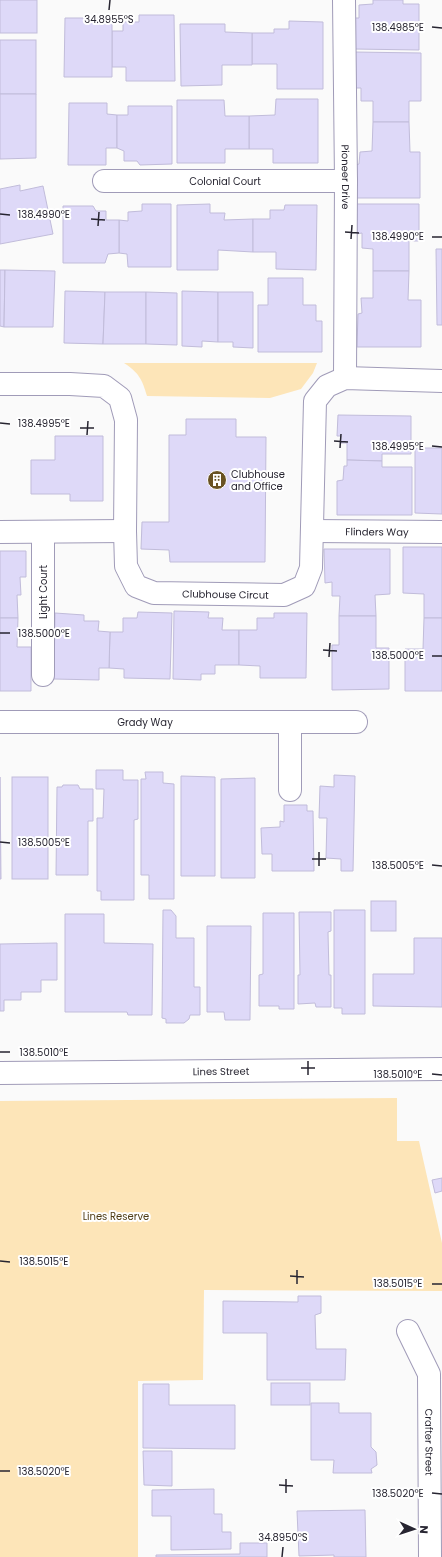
<svg xmlns="http://www.w3.org/2000/svg" width="442" height="1557" viewBox="0 0 442 1557" font-family="Poppins,sans-serif">
<style>
.green{fill:#fde5b8}
.building{fill:#ded9f8;stroke:#c1bcda}
.lines{fill:none;stroke-linecap:round;stroke-linejoin:round}
.street-casing{stroke:#a09bb8;stroke-width:24}
.street{stroke:#fff;stroke-width:22}
.ticks{fill:none;stroke:#272531;stroke-width:1.5}
.labels{text-anchor:middle;stroke-width:4;stroke-linejoin:round;paint-order:stroke}
.street-label{font-size:10px;fill:#272531;stroke:#fff}
.poi-label{font-size:10px;fill:#272531;stroke:#fff;text-anchor:start}
.park-label{font-size:10px;fill:#503e17;stroke:#fff}
.ticks-label{font-size:10px;text-anchor:middle;fill:#272531;stroke:#fff;stroke-width:4;stroke-linejoin:round;paint-order:stroke}
</style>
<rect width="100%" height="100%" fill="#fafafa"/>
<g class="green">
<path d="M124,363H317L313,373L301,389L270,398L147,396C142,379 139,373 124,363Z"/>
<polygon points="397,1098 397,1141 419,1141 442,1243 442,1291 204,1290 203,1380 138,1381 138,1557 0,1557 0,1101"/>
</g>
<g class="building">
<rect x="0" y="0" width="37" height="33"/>
<polygon points="373,0 403,0 403,4 419,4 419,50 354,49 354,18 359,18 359,5 373,4"/>
<polygon points="139,15 174,15 175,81 126,81 126,67 112,67 112,31 123,31 123,22 139,22"/>
<polygon points="65,18 112,18 112,77 64,77"/>
<polygon points="289,21 323,22 323,89 277,89 277,64 252,64 252,33 274,33 274,29 289,29"/>
<polygon points="180,24 225,24 225,32 252,33 252,65 222,65 222,85 181,86"/>
<rect x="0" y="40" width="36" height="54"/>
<polygon points="354,52 421,53 421,101 409,101 409,122 373,122 373,101 361,101 361,88 353,88"/>
<polygon points="0,94 36,94 36,158 0,159"/>
<polygon points="276,99 318,99 318,163 273,163 273,149 249,149 249,116 275,115"/>
<polygon points="177,100 224,100 225,116 249,116 249,149 225,149 225,163 177,163"/>
<polygon points="69,103 107,103 107,114 117,115 117,148 106,148 106,165 68,165"/>
<polygon points="128,106 172,106 172,164 140,165 137,161 124,161 124,151 117,148 117,115 128,115"/>
<polygon points="373,122 409,122 410,152 420,152 420,198 353,198 353,166 359,164 360,152 372,151"/>
<polygon points="20,185 20,191 43,186 53,234 0,244 0,189"/>
<polygon points="142,204 171,204 171,267 128,267 127,254 119,253 119,220 128,221 128,212 142,211"/>
<polygon points="210,204 210,213 225,213 224,220 253,219 253,252 218,250 218,270 177,270 177,205"/>
<polygon points="356,204 419,204 419,241 409,241 409,271 373,271 373,249 362,248 362,233 356,234"/>
<polygon points="285,205 317,205 316,270 276,269 276,252 253,252 253,219 270,219 270,210 284,210"/>
<polygon points="63,206 93,206 96,211 106,211 106,220 119,220 119,253 108,254 105,263 63,263"/>
<polygon points="436,249 442,249 442,325 437,325"/>
<polygon points="0,270 5,270 4,327 0,326"/>
<polygon points="5,270 55,271 53,327 4,327"/>
<polygon points="373,271 409,271 408,300 421,300 421,347 357,347 358,314 362,313 361,298 373,298"/>
<polygon points="268,278 303,278 303,305 316,305 316,321 322,321 322,352 258,352 258,305 268,305"/>
<polygon points="65,291 105,292 103,344 64,343"/>
<polygon points="182,291 218,292 218,342 202,341 202,347 182,346"/>
<polygon points="105,292 146,292 146,344 103,344"/>
<polygon points="146,292 177,293 177,345 146,344"/>
<polygon points="218,292 253,292 253,348 233,347 233,342 218,342"/>
<polygon points="338,415 411,416 411,454 382,454 382,461 347,460 347,443 340,443 341,436 337,436"/>
<polygon points="186,419 236,419 236,437 266,437 265,562 170,562 169,550 141,549 142,522 169,522 169,435 186,435"/>
<polygon points="55,436 103,436 103,501 70,501 70,494 31,494 31,460 55,460"/>
<polygon points="415,448 442,448 442,514 415,513"/>
<polygon points="347,460 382,461 382,467 412,467 412,515 337,515 337,481 343,480 344,466 347,466"/>
<polygon points="403,547 442,547 442,618 424,618 424,594 403,593"/>
<polygon points="324,549 390,549 390,594 375,595 376,616 339,616 340,596 332,596 332,582 325,583"/>
<polygon points="0,551 26,551 26,577 20,577 21,595 17,595 18,618 0,618"/>
<polygon points="174,611 209,612 208,618 223,618 222,630 239,630 239,665 215,665 215,674 201,674 201,680 173,679"/>
<polygon points="138,612 172,613 170,679 124,678 124,669 109,668 110,632 123,632 123,618 137,618"/>
<polygon points="55,613 84,615 84,621 99,621 98,631 110,632 109,668 99,668 99,680 54,679"/>
<polygon points="274,613 307,613 306,678 260,678 260,666 239,665 239,630 257,630 257,618 274,618"/>
<polygon points="339,616 376,616 376,648 389,648 389,689 332,690 332,645 339,645"/>
<polygon points="0,618 18,618 17,647 31,647 31,691 0,691"/>
<polygon points="424,618 442,618 442,691 405,691 405,649 423,649"/>
<polygon points="96,770 123,770 123,780 138,780 138,819 134,820 134,900 101,900 101,891 97,891 97,818 103,818 104,789 96,789"/>
<polygon points="145,772 163,772 163,783 174,784 174,899 149,899 149,875 141,875 141,779 146,779"/>
<polygon points="334,775 355,776 353,871 341,871 341,859 326,858 327,818 319,818 320,786 334,787"/>
<polygon points="181,776 215,777 215,876 181,876"/>
<polygon points="0,777 1,879 0,879"/>
<rect x="12" y="777" width="36" height="102"/>
<polygon points="255,778 255,878 221,878 221,779"/>
<polygon points="63,785 78,785 80,789 93,789 93,821 88,821 88,875 56,875 57,787 62,787"/>
<polygon points="284,805 307,805 307,811 313,811 314,871 272,871 272,854 262,854 261,828 280,827 280,821 284,822"/>
<rect x="371" y="901" width="25" height="30"/>
<polygon points="163,910 171,910 176,916 176,938 194,938 194,987 200,987 200,1015 190,1015 189,1019 184,1023 166,1023 166,1019 162,1018"/>
<polygon points="334,910 365,910 365,1014 342,1014 342,1008 334,1008"/>
<polygon points="299,912 331,912 331,931 328,932 329,975 331,975 331,1007 316,1007 315,1003 298,1004 298,975 300,975"/>
<polygon points="263,913 294,913 294,1009 279,1009 279,1006 259,1006 259,975 263,974"/>
<polygon points="65,914 104,914 104,943 153,944 152,1015 128,1015 127,1012 65,1012"/>
<polygon points="207,926 251,926 250,1020 225,1020 224,1012 207,1012"/>
<polygon points="414,938 442,938 442,1007 373,1006 373,974 414,974"/>
<polygon points="57,943 57,980 41,980 41,992 21,992 21,1000 4,1000 4,1011 0,1011 0,944"/>
<polygon points="442,1178 442,1191 435,1193 432,1180"/>
<polygon points="298,1296 321,1296 321,1313 315,1315 316,1349 346,1349 345,1380 267,1380 267,1333 223,1333 223,1301 298,1302"/>
<rect x="271" y="1383" width="39" height="22"/>
<polygon points="143,1384 169,1384 169,1405 235,1405 235,1449 143,1448"/>
<polygon points="311,1403 339,1403 339,1413 371,1413 371,1447 376,1452 377,1465 371,1469 372,1473 333,1473 334,1460 311,1460"/>
<polygon points="143,1451 172,1451 172,1486 144,1485"/>
<polygon points="214,1489 214,1514 222,1514 222,1532 231,1532 231,1549 171,1550 171,1516 152,1516 152,1490"/>
<polygon points="365,1510 366,1557 334,1557 334,1555 299,1556 297,1511"/>
<polygon points="240,1543 267,1543 267,1557 156,1557 156,1555 240,1554"/>
</g>
<g class="lines">
<defs>
<g id="street">
<path id="s1" d="M344,0L346,181L345,378"/>
<path id="s2" d="M104,181H346"/>
<path id="s3" d="M0,384H70L104,386L120,398L126,420L125,531L126,566L136,586L154,593L284,595L304,586L311,568L315,401L327,386L345,378L442,381"/>
<path id="s4" d="M312,531L442,532"/>
<polyline points="0,532 125,531"/>
<polyline points="43,675 43,533"/>
<path id="s5" d="M0,722H356"/>
<polyline points="290,722 290,790"/>
<path id="s6" d="M0,1073L442,1069"/>
<path id="s7" d="M408,1331L429,1374L430,1557"/>
</g>
</defs>
<use href="#street" class="street-casing"/>
<use href="#street" class="street"/>
</g>
<path class="ticks" d="M109,10L110,0M432,27L442,28M0,214L10,215M91,219L105,220M98,226L99,212M345,232L359,233M432,237H442M351,239L352,225M0,423L10,424M80,428H94M87,435L88,421M334,441L348,442M432,446L442,447M340,448L341,434M0,633H10M323,650L337,651M432,656H442M329,657L330,643M0,842L10,843M312,859H326M432,865L442,866M319,866V852M0,1052H10M301,1068H315M432,1074L442,1075M308,1075V1061M0,1261L10,1262M290,1276L304,1277M297,1284V1270M432,1284H442M0,1471H10M279,1485L293,1486M286,1493V1479M432,1493L442,1494M282,1557L283,1547"/>
<defs>
<symbol id="building-disc" viewBox="-11 -11 22 22"><circle r="9.5" fill="#695222" stroke="#fff"/><path d="M-4-6H4V6H1V3H-1V6H-4ZM-2.5-4.3h1.7v1.8h-1.7ZM.8-4.3h1.7v1.8H.8ZM-2.5-1h1.7V.8h-1.7ZM.8-1h1.7V.8H.8Z" fill="#fff"/></symbol>
</defs>
<g fill-rule="evenodd">
<use href="#building-disc" x="206" y="469" width="22" height="22"/>
</g>
<g class="labels">
<g class="street-label">
<text dy="4" stroke="none"><textPath href="#s1" startOffset="177">Pioneer Drive</textPath></text>
<text dy="4" stroke="none"><textPath href="#s2" startOffset="121">Colonial Court</textPath></text>
<text dy="4" stroke="none"><textPath href="#s4" startOffset="65">Flinders Way</textPath></text>
<text transform="translate(43 592) rotate(-90)" y="4">Light Court</text>
<text dy="4" stroke="none"><textPath href="#s3" startOffset="406">Clubhouse Circut</textPath></text>
<text dy="4" stroke="none"><textPath href="#s5" startOffset="145">Grady Way</textPath></text>
<text dy="4" stroke="none"><textPath href="#s6" startOffset="221">Lines Street</textPath></text>
<text dy="4" stroke="none"><textPath href="#s7" startOffset="116">Crafter Street</textPath></text>
</g>
<g class="poi-label">
<text x="231" y="478">Clubhouse<tspan x="231" dy="12">and Office</tspan></text>
</g>
<g class="park-label">
<text x="116" y="1220">Lines Reserve</text>
</g>
</g>
<g class="ticks-label">
<text x="109" y="23">34.8955°S</text>
<text x="398" y="31">138.4985°E</text>
<text x="44" y="218">138.4990°E</text>
<text x="398" y="240">138.4990°E</text>
<text x="44" y="427">138.4995°E</text>
<text x="398" y="450">138.4995°E</text>
<text x="44" y="637">138.5000°E</text>
<text x="398" y="659">138.5000°E</text>
<text x="44" y="846">138.5005°E</text>
<text x="398" y="869">138.5005°E</text>
<text x="44" y="1056">138.5010°E</text>
<text x="398" y="1078">138.5010°E</text>
<text x="44" y="1265">138.5015°E</text>
<text x="398" y="1287">138.5015°E</text>
<text x="44" y="1475">138.5020°E</text>
<text x="398" y="1497">138.5020°E</text>
<text x="283" y="1541">34.8950°S</text>
</g>
<g transform="translate(414 1529) rotate(93)" stroke="#ffffff" stroke-width="3" paint-order="stroke">
<path d="M0-3L7 15L0 10L-7 15Z" fill="#272531"/>
<text y="-6" font-size="11" font-weight="bold" text-anchor="middle" fill="#272531">N</text>
</g>
</svg>
